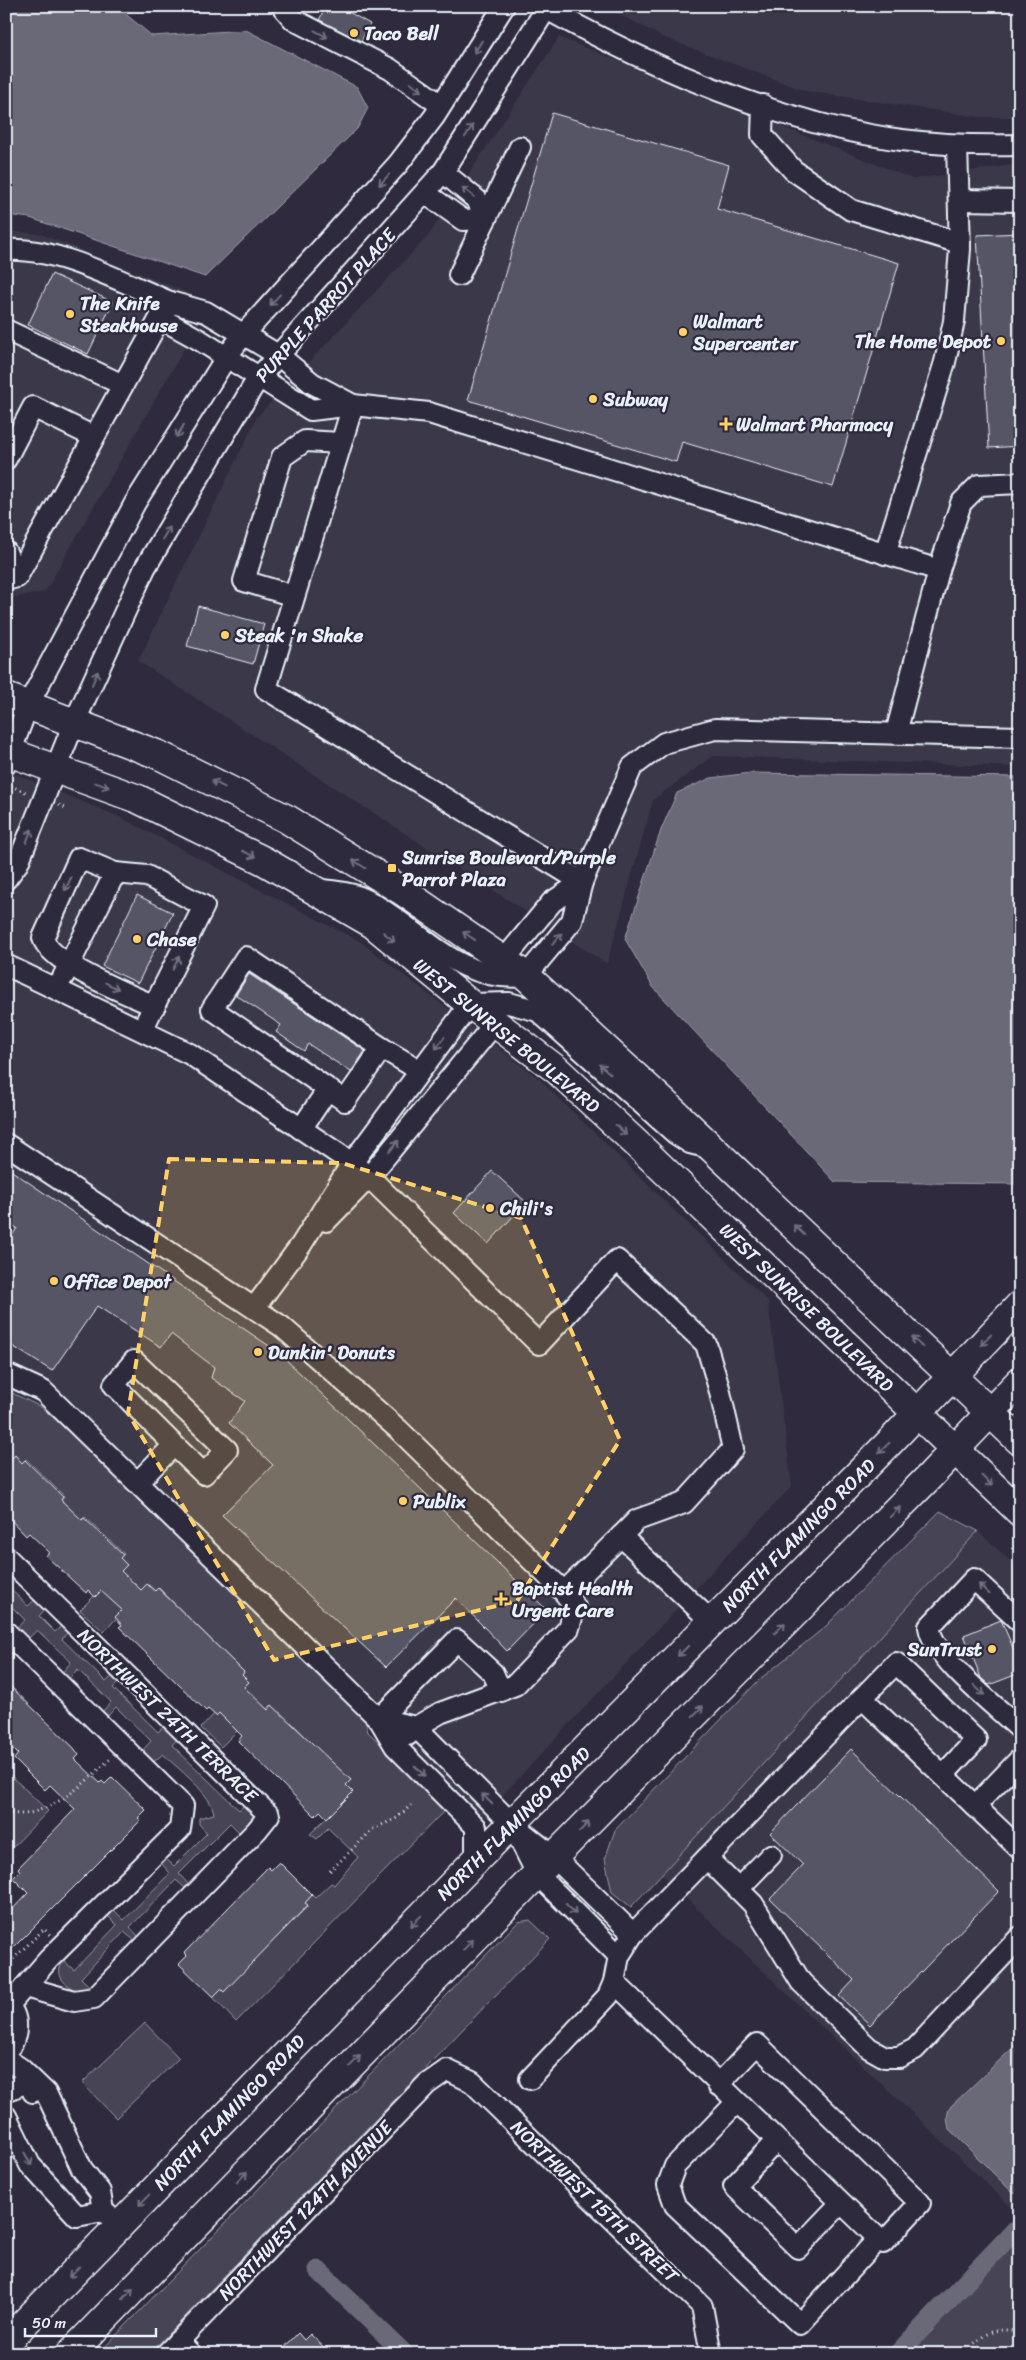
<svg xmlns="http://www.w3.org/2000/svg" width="1026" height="2360" viewBox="0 0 1026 2360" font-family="Sriracha,sans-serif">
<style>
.built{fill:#3b3749}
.green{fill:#464455;stroke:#979aa6}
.water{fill:#696978;stroke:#9c9fab}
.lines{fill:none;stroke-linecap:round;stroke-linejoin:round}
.canal{stroke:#696978;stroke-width:19}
.building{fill:#575565;stroke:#e8f1f8}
.minor-casing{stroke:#e8f1f8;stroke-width:24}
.highway-casing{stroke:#e8f1f8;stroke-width:31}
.path{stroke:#e8f1f8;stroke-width:3;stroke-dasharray:1 4;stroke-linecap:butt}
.minor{stroke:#2f2a3d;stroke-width:20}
.highway{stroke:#2f2a3d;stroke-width:28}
.oneway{stroke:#70707e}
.marked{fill:#ffd166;fill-opacity:0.2;stroke:#ffd166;stroke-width:4;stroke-dasharray:10 6;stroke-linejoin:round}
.poi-dot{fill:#ffd166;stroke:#2f2a3d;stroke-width:2}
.labels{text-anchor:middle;stroke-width:4.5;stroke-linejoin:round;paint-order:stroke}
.poi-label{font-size:19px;font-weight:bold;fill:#e8f1f8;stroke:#2f2a3d;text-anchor:start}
.street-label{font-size:19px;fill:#e8f1f8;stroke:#2f2a3d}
</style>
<rect width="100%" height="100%" fill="#2f2a3d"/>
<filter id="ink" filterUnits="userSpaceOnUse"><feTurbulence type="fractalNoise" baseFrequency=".02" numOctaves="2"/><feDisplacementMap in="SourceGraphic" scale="10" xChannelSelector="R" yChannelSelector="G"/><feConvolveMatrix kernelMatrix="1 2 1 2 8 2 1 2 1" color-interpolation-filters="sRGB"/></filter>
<g filter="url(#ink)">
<g class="built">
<polygon points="603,6 1020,6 1020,117 979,117 805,91 665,38"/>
<polygon points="559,37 913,179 1020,164 1020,767 713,756 653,800 607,964 138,661 257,417 428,236"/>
<polygon points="6,231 41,234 211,302 45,592 6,599"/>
<polygon points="6,770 122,818 361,942 539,1079 768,1301 792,1486 471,1829 371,1719 36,1397 6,1382"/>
<polygon points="940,1511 978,1531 1020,1570 1020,2207 1015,2211 615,1830 760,1679 825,1627"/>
</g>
<g class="green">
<polygon points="6,1390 41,1407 57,1421 365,1718 368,1732 448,1807 236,2022 213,1997 221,1989 223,1991 308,1906 305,1903 312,1895 315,1898 331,1883 334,1885 358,1857 328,1828 317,1839 310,1834 353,1792 346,1785 350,1780 336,1766 300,1741 305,1736 291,1722 289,1724 272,1705 237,1731 221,1747 201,1728 214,1714 216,1716 244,1672 159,1588 155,1591 147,1584 104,1632 80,1610 94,1596 125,1575 121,1571 127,1565 120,1558 124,1554 85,1517 81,1520 61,1500 64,1496 26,1459 22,1463 15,1456 9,1462 6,1459"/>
<polygon points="940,1511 978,1531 631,1907 612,1892 605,1859 615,1830 760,1679 825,1627"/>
<path d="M6,1585L28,1606L38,1597L48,1606L39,1616L55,1632L65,1622L71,1629L62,1639L106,1682L115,1673L122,1679L113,1688L158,1732L167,1723L180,1736L172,1745L239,1810L246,1803L255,1816L252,1823L242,1835L230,1823L179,1874L191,1887L186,1889L176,1880L130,1927L139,1937L134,1940L124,1932L81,1978L90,1987L79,1992C67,1987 52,1975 64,1961L74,1970L117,1925L107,1915L109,1911L114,1910L124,1920L170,1873L160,1862L165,1858L174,1866L207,1833L199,1824V1818L214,1814C212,1794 178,1769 163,1754L152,1763L141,1752L151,1741L116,1707L106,1718L101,1713L111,1702L78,1670L67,1681L61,1674L71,1662L37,1630L27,1640L15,1629L25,1620L6,1601Z"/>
<polygon points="6,1771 48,1811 6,1854"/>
<polygon points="530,1920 550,1939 149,2354 98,2354 518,1922"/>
<polygon points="145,2023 179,2058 116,2118 82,2083"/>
<polygon points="1015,2243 1020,2248 1020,2354 910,2354"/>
</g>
<g class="water">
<polygon points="6,6 116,6 152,36 246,30 357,87 368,108 357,129 205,277 30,218 6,215"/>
<polygon points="750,773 1020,777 1020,1182 1018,1184 835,1182 653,987 625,939 661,830 677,793 711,778"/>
<polygon points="1020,2041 1020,2193 1012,2192 949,2129 947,2118 949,2108"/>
</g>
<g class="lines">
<g class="canal">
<polyline points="318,2270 405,2354"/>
<polyline points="897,2354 1013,2232 1020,2229"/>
</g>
</g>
<g class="building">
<polygon points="326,6 338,6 370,24 361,41 319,20"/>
<polygon points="552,113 729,165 717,209 899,263 833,487 682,442 676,462 468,400"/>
<polygon points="1020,233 1020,446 989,448 977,235"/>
<polygon points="52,274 113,302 88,354 28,325"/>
<polygon points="198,606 264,624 253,664 187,646"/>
<polygon points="137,895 173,913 138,983 102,966"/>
<polygon points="249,974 365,1051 351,1072 308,1044 304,1051 276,1032 281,1025 236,995"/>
<polygon points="6,1167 278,1352 547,1610 507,1651 456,1598 386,1667 222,1515 273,1465 229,1423 245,1401 211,1378 214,1367 171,1334 161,1347 97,1306 52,1371 6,1342 6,1245 17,1228 6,1221"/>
<polygon points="492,1171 526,1202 488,1244 454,1213"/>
<polygon points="15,1455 22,1463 25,1460 63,1497 61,1500 82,1520 84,1518 123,1555 120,1558 127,1565 121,1571 141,1590 147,1584 155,1591 158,1588 244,1672 242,1675 249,1682 244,1687 268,1710 272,1705 351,1780 346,1785 353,1792 327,1818 320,1811 315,1816 238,1741 242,1736 219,1713 216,1716 208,1709 206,1711 119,1627 122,1625 115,1617 122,1610 101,1591 95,1597 88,1590 86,1593 46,1556 49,1552 29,1533 26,1536 6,1515 6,1464"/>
<polygon points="1001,1620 1020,1664 1020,1673 989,1685 981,1678 964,1635"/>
<polygon points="6,1682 74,1748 79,1755 75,1759 100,1783 102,1781 105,1784 112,1777 146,1810 138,1818 141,1820 6,1955 6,1916 28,1893 13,1878 20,1871 18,1868 75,1809 50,1785 45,1790 14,1759 18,1754 6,1742"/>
<polygon points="851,1749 999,1891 870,2025 839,1996 854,1980 770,1899 803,1865 770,1833"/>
<polygon points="279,1862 312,1895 305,1903 308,1905 224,1992 221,1989 213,1997 179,1964 187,1956 184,1953 268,1867 271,1870"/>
<polygon points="298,2333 304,2340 310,2334 331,2354 278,2354"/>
</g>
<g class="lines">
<defs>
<g id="minor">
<polyline points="282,6 294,20 390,69 441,105"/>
<path d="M541,6C649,66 779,124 902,140C942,145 980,146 1020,145"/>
<polyline points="763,105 762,135 793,170 851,210 960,243"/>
<polyline points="425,193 463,220 486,219 477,200 443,172"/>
<polyline points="959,200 1020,201"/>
<path d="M6,250C55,246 124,283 170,302"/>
<polyline points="459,275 520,147"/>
<polygon points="170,302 206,312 278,355 312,383 353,405 311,410 198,339 160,318"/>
<polyline points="6,330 123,385"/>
<polyline points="6,459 33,407 94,437"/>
<polyline points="6,552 17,577"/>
<polyline points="885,554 945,362 954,321 960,249 957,145"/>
<polyline points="939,570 429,413 353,405 266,689 582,882 632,767 664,743 715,729 1020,737"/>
<polyline points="6,580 17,577 160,318"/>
<polyline points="294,596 244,581 282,457 305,441 341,443"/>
<polyline points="896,733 939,570 961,503 979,485 1020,483"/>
<polyline points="6,764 28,705 135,503 227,356 243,335 398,164 434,117 504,6"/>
<polyline points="6,879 18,863 74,723 145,568 258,378 443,172 548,6"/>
<path d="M322,890C335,891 348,893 360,897C373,902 385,911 396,919C440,950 469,982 526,976L572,921L582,882"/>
<polyline points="504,960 552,902 582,882"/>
<polyline points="6,965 190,1054 352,1163 369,1177 539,1344 617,1260 706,1344 719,1388 733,1449 684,1503 637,1520 621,1536"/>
<polyline points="63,977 115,873"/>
<path d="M142,1030L204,906L147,876L115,873L79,858L43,938C49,963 130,995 155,1006"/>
<polyline points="382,1048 419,1070"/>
<polyline points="301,1129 328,1089 345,1101 382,1048 246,957 212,1009 328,1089"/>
<polyline points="6,1144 281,1326 398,1429 564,1592 621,1536 712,1622"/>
<polyline points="326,1221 369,1177 495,1023"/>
<polyline points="255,1307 301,1245 352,1163 470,1004 509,1003 538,1011 676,1134 690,1143 702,1146"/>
<polyline points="6,1374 43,1391 379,1719 395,1746 476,1827 476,1860"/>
<polyline points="138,1482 174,1445 114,1385 134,1361 227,1450 204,1474 174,1445"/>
<polyline points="6,1557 269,1815 257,1830 94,1998 74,2001 25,1987"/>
<path d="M1020,1622L974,1579L929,1627C934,1659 995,1705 1020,1729"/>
<polyline points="6,1632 183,1806 180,1829 48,1960 9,2005"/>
<polyline points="862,1698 896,1663 976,1740 943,1775"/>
<polyline points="379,1719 416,1727 512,1824 554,1857 633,1934"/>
<polyline points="379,1719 457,1640 493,1673 501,1691"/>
<polyline points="408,1735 416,1727 440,1713 515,1685 569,1628 575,1607 564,1592"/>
<polyline points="975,1806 1020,1759"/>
<polyline points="515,1830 537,1874 619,1956"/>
<polyline points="707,1858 753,1904 801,1982 869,2048 885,2057 899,2057 915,2049 1020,1937"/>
<polyline points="739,1888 771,1855"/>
<path d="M6,2003C20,2016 19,2038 6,2051"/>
<polyline points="6,2059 20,2068 46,2093 82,2169 100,2192 103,2211 120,2225"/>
<polyline points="530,2079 608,1996 614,1982"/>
<polyline points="718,2085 757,2044 920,2203 883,2243 614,1982 619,1956 633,1934 862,1698 1020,1849"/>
<polyline points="6,2091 31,2080 33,2092"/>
<polyline points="736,2103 675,2166 668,2185 675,2205 800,2324 878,2239"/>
<polyline points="6,2116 30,2165 77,2216 103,2211"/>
<polyline points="776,2141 734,2186 798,2248 841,2203"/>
<polyline points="178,2341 191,2354"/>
<polyline points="166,2354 427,2084 447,2070 472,2082 702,2306 711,2354"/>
</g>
<g id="highway">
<polyline points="6,697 159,755 287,819 401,890 526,976 673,1111 1020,1441"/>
<polyline points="6,751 138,799 264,861 373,924 470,1004 557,1070 638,1145 1020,1512"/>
<polyline points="6,2342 476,1860 891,1441 1020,1305"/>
<polyline points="70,2354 537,1874 928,1478 1020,1381"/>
</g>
</defs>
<use href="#minor" class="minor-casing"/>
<use href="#highway" class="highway-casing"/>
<g class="path">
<polyline points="6,784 28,793"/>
<polyline points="59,805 68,809"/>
<path d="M6,1814C14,1813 23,1815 30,1813C62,1805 87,1781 110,1759"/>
<polyline points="330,1871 373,1829 397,1818 411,1805"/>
<polyline points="6,1966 44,1929 50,1935"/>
<path d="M964,2354C980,2336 995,2324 1020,2333"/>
</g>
<use href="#minor" class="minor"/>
<use href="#highway" class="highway"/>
</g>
<defs><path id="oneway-shaft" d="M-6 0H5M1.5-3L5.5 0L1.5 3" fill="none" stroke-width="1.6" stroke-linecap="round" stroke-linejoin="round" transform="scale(1.25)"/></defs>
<g class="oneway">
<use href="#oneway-shaft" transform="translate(321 34) rotate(28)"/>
<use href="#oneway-shaft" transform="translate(478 47) rotate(122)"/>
<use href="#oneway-shaft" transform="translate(416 87) rotate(35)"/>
<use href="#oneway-shaft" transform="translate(469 131) rotate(-57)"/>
<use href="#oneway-shaft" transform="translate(384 180) rotate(132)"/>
<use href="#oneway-shaft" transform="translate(468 192) rotate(-141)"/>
<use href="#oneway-shaft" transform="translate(275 300) rotate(132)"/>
<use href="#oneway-shaft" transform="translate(180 431) rotate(122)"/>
<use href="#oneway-shaft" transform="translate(166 533) rotate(-59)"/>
<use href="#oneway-shaft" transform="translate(95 678) rotate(-66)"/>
<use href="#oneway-shaft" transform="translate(218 784) rotate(-153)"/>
<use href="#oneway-shaft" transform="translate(102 785) rotate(20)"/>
<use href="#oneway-shaft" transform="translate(29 836) rotate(-68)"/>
<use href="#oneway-shaft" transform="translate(249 854) rotate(27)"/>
<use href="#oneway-shaft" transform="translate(359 864) rotate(-148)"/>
<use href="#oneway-shaft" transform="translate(68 884) rotate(115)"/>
<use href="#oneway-shaft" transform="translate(469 936) rotate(-146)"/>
<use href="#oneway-shaft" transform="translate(389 937) rotate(40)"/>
<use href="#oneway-shaft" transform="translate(557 939) rotate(-50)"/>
<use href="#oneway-shaft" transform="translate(176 963) rotate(-64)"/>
<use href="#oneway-shaft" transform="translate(112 986) rotate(26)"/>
<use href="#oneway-shaft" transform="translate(440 1043) rotate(127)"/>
<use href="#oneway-shaft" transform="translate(605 1069) rotate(-138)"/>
<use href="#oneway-shaft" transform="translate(621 1130) rotate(43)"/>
<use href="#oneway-shaft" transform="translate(394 1146) rotate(-51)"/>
<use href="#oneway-shaft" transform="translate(799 1230) rotate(-137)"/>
<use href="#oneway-shaft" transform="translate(986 1340) rotate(133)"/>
<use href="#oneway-shaft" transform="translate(917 1342) rotate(-137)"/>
<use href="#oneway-shaft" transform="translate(884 1448) rotate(135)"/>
<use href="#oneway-shaft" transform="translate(987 1481) rotate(44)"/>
<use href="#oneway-shaft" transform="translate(895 1512) rotate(-45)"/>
<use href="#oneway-shaft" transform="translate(984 1589) rotate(-136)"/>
<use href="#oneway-shaft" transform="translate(780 1628) rotate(-45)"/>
<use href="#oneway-shaft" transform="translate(683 1651) rotate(135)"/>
<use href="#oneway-shaft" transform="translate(979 1690) rotate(43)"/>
<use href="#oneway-shaft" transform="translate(698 1711) rotate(-45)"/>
<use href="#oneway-shaft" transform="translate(420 1771) rotate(45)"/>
<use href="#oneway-shaft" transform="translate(487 1799) rotate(-135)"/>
<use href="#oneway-shaft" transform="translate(584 1827) rotate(-45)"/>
<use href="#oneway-shaft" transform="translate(571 1909) rotate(45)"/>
<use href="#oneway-shaft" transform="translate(416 1921) rotate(134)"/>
<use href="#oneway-shaft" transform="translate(468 1945) rotate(-46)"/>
<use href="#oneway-shaft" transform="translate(355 2061) rotate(-46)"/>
<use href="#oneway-shaft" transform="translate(28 2159) rotate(61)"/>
<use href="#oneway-shaft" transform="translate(242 2177) rotate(-46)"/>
<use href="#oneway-shaft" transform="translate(144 2200) rotate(134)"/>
<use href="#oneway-shaft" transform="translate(74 2272) rotate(134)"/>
<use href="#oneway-shaft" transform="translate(128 2294) rotate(-46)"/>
</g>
</g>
<path class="marked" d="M169,1159L342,1163L521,1218L620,1440L517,1601L274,1660L128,1413Z"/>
<g class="poi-dot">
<circle cx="354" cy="33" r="5"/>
<circle cx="70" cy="314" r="5"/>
<circle cx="683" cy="332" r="5"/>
<circle cx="1001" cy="341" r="5"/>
<circle cx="593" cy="399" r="5"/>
<path d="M723.5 416.5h5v5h5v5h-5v5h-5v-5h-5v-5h5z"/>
<circle cx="225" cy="635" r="5"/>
<rect x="387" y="863" width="10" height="10" rx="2.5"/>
<circle cx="137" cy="939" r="5"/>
<circle cx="490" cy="1208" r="5"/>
<circle cx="54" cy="1281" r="5"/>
<circle cx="258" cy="1352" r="5"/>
<circle cx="403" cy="1501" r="5"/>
<path d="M498.5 1591.5h5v5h5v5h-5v5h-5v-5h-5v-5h5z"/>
<circle cx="992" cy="1649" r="5"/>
</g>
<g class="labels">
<g class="poi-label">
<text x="364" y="40">Taco Bell</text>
<text x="80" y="310">The Knife<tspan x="80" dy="22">Steakhouse</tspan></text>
<text x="693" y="328">Walmart<tspan x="693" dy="22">Supercenter</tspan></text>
<text x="991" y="348" text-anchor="end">The Home Depot</text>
<text x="603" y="406">Subway</text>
<text x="736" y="431">Walmart Pharmacy</text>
<text x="235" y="642">Steak 'n Shake</text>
<text x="402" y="864">Sunrise Boulevard/Purple<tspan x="402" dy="22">Parrot Plaza</tspan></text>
<text x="147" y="946">Chase</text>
<text x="500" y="1215">Chili's</text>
<text x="64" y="1288">Office Depot</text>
<text x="268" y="1359">Dunkin' Donuts</text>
<text x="413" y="1508">Publix</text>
<text x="512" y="1595">Baptist Health<tspan x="512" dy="22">Urgent Care</tspan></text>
<text x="982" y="1656" text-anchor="end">SunTrust</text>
</g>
<g class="street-label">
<text transform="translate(325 305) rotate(-48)" y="7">PURPLE PARROT PLACE</text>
<text transform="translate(507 1035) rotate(39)" y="7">WEST SUNRISE BOULEVARD</text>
<text transform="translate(807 1307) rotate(44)" y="7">WEST SUNRISE BOULEVARD</text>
<text transform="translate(798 1535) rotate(-45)" y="7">NORTH FLAMINGO ROAD</text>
<text transform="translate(168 1715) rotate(44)" y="7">NORTHWEST 24TH TERRACE</text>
<text transform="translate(513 1823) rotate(-45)" y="7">NORTH FLAMINGO ROAD</text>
<text transform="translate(229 2112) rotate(-46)" y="7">NORTH FLAMINGO ROAD</text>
<text transform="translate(595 2201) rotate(44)" y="7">NORTHWEST 15TH STREET</text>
<text transform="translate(305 2210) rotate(-46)" y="7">NORTHWEST 124TH AVENUE</text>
</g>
</g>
<rect width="1026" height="2360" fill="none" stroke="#2f2a3d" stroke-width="25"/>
<rect x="12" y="12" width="1001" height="2335" fill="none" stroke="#e8f1f8" stroke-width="2" filter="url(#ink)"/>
<path d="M25 2328v8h131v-8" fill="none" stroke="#e8f1f8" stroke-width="2.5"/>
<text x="32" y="2328" font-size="15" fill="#e8f1f8" stroke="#2f2a3d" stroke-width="4" paint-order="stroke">50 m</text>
</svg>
